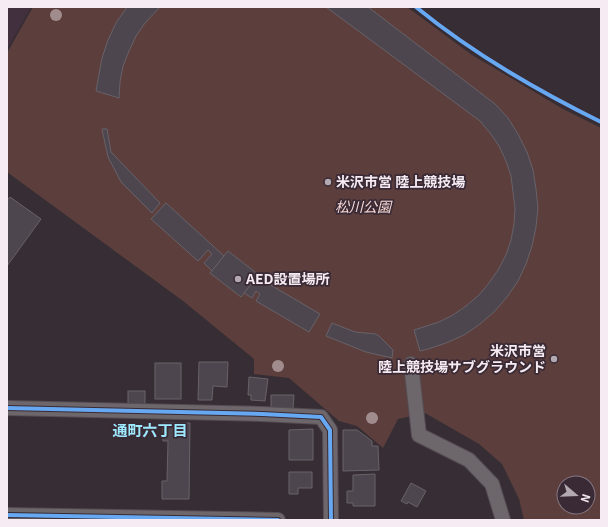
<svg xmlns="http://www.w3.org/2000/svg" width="608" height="527" viewBox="0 0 608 527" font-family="Georgia,'Noto Sans JP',serif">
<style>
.built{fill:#43303e}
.green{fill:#5c3e3d;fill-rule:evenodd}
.building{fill:#4d464f;stroke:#686268}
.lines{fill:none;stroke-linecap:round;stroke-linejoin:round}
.street-casing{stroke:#554d53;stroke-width:16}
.street{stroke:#6d676b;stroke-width:14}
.cycleway-casing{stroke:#392a35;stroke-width:6}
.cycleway{stroke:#66a8f1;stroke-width:4}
.tree{fill:#a18c8d}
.poi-dot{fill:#b3a9b0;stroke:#392a35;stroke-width:1.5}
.labels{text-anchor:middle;stroke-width:3.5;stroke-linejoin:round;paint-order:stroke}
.poi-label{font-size:14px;font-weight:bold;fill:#f6ebf2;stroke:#392a35;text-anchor:start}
.park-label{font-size:14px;font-style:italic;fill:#f8d9d6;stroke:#392a35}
.neighbourhood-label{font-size:15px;font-weight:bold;fill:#9deafe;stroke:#392a35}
</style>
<rect width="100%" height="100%" fill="#362e34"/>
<polygon class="built" points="7,7 31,7 7,49"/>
<path class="green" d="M33,7H407L472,55L563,109L601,128V520H524L519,499L502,464L479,444L425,413L398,419L383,448L357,426L339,421L289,378L254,374V359L183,301L7,172V53ZM564,483H588V507H564Z"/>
<g class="building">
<polygon points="127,7 160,7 145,23 136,36 129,51 123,66 120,82 119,98 96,91 102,58 108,40 116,23"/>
<polygon points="326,7 368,7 495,104 508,118 518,134 527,152 533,170 536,189 538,208 536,227 532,246 526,264 518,281 507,297 494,312 480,324 464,335 446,343 428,349 420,351 414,330 439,322 453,315 466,306 479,295 489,283 498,270 506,255 511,240 514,224 515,208 511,176 506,161 499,146 490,133 480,121"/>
<polygon points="102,129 107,129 111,152 160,203 152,213 121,182 108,157"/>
<polygon points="10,197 41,219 7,266 7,198 8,199"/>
<polygon points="166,203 224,256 212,271 204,263 212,254 208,250 198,261 151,219"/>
<polygon points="228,251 259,275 241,297 210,273"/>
<polygon points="257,277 320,314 309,332 256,301 260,294 256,291 252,298 244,293"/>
<polygon points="332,323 355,332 376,334 379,336 393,350 392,358 366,352 326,336"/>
<polygon points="199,362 228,362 227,387 213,386 212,400 198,400"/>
<rect x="155" y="363" width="26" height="36"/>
<polygon points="249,377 268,379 265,401 251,400 251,395 248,395"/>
<rect x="128" y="391" width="17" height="15"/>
<polygon points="271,395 294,395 293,409 271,408"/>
<polygon points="163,423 190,423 189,499 162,499 162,481 167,481 168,441 163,441"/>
<polygon points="313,429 313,460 289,460 289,430"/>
<polygon points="343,430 357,430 372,441 372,446 378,446 379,470 343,471"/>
<polygon points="289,472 312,472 312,488 298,488 298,494 289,494"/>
<polygon points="375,474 375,506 353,506 353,503 347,503 347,491 353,491 353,475"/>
<polygon points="411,483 426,491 417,507 408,502 407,504 401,501"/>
</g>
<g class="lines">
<defs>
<g id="street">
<polyline points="411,364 419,435 469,460 492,484 503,520"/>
<polyline points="7,408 262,414 321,417 330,430 331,520"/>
<polyline points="7,515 278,520"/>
</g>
</defs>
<use href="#street" class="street-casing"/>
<use href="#street" class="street"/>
<defs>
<g id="cycleway">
<path d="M416,7C472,53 536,90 601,122"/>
<polyline points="7,408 262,414 321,417 330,430 331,520"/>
<polyline points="7,515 278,520"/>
</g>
</defs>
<use href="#cycleway" class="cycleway-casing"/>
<use href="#cycleway" class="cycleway"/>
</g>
<g class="tree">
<circle cx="56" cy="15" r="6"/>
<circle cx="278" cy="366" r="6"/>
<circle cx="372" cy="418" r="6"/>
</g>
<g class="poi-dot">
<circle cx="328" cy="182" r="4"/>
<circle cx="238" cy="279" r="4"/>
<circle cx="554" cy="359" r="4"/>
</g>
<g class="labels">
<g class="poi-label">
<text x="336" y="187">米沢市営 陸上競技場</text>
<text x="246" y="284">AED設置場所</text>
<text x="546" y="356" text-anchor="end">米沢市営<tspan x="546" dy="16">陸上競技場サブグラウンド</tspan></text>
</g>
<g class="park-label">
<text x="363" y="212">松川公園</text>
</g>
<g class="neighbourhood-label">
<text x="150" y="436">通町六丁目</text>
</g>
</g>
<rect width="608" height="527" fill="none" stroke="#f6ebf2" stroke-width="16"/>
<g transform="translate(576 495) rotate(109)"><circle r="19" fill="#392a35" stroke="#857781"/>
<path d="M0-3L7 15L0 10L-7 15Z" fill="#b3a9b0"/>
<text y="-6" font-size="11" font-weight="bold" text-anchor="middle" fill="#f6ebf2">N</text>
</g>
</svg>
